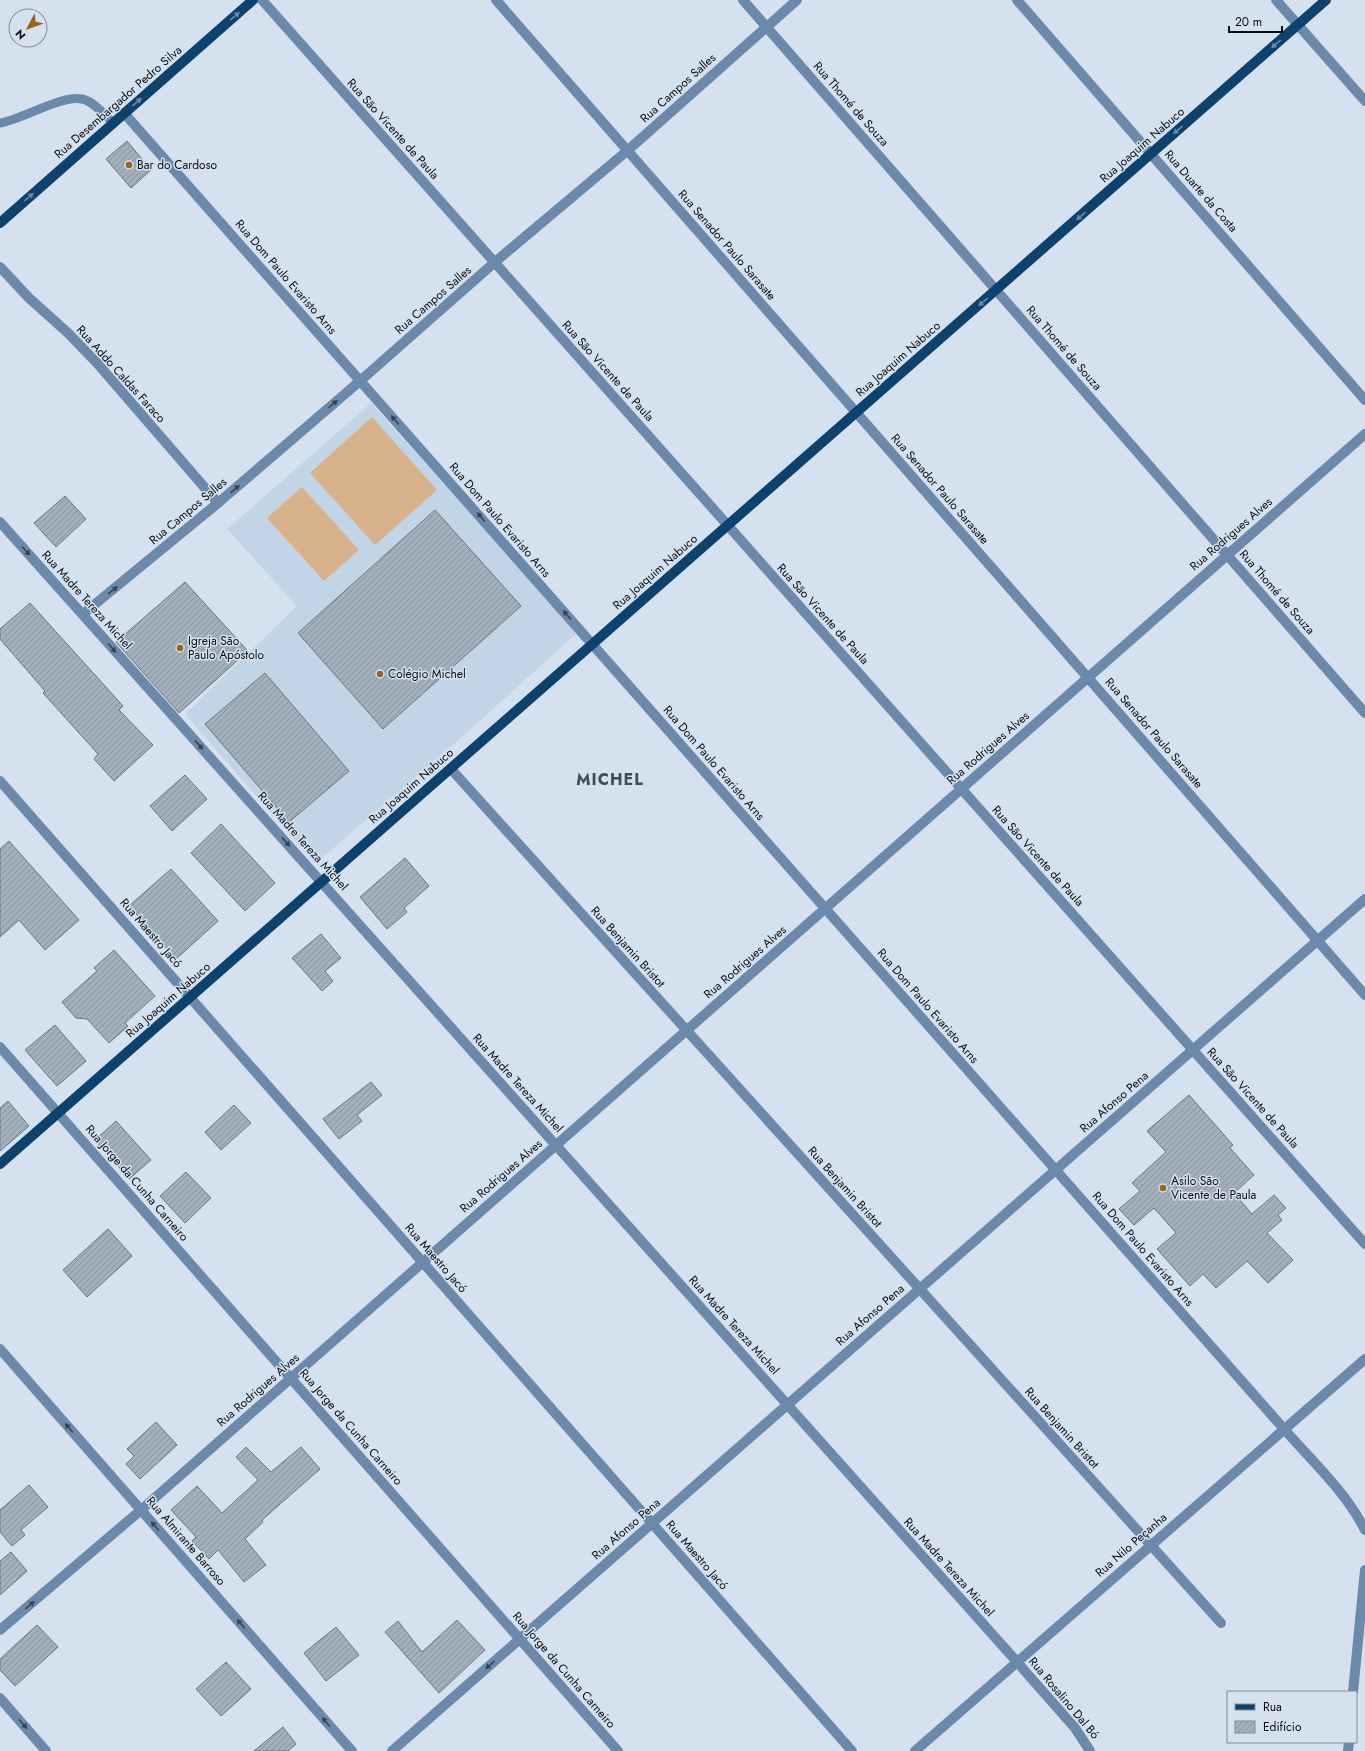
<svg xmlns="http://www.w3.org/2000/svg" width="1365" height="1751" viewBox="0 0 1365 1751" font-family="Jost,sans-serif">
<style>
.built{fill:#c2d5e7}
.pitch{fill:#d7b28a}
.building{fill:url(#building-hatch);stroke:#6b7682}
.lines{fill:none;stroke-linecap:round;stroke-linejoin:round}
.service{stroke:#6b8aab;stroke-width:9}
.minor{stroke:#6b8aab;stroke-width:10}
.tertiary{stroke:#6b8aab;stroke-width:10}
.primary{stroke:#0e426e;stroke-width:10}
.oneway{fill:#688aa8}
.oneway2{fill:#354556}
.poi-dot{fill:#99641c;stroke:#d5e1ef;stroke-width:1.5}
.labels{text-anchor:middle;stroke-width:3;stroke-linejoin:round;paint-order:stroke}
.street-label{font-size:12px;fill:#090d11;stroke:#d5e1ef}
.poi-label{font-size:12px;fill:#090d11;stroke:#d5e1ef;text-anchor:start}
.district-label{font-size:16px;font-weight:bold;letter-spacing:1px;fill:#414c57;stroke:#d5e1ef}
</style>
<defs>
<pattern id="building-hatch" width="6" height="6" patternUnits="userSpaceOnUse"><rect width="6" height="6" fill="#a3afbb"/><path d="M-1 1l2-2M0 6l6-6M5 7l2-2" fill="none" stroke="#8b95a0"/></pattern>
</defs>
<rect width="100%" height="100%" fill="#d5e1ef"/>
<polygon class="built" points="371,403 577,633 463,736 315,864 185,714 297,606 227,529"/>
<g class="pitch">
<polygon points="372,417 437,490 375,545 310,473"/>
<polygon points="302,487 359,550 324,581 267,518"/>
</g>
<g class="building">
<polygon points="127,141 151,170 131,188 106,159"/>
<polygon points="65,496 86,519 56,547 34,523"/>
<polygon points="435,510 521,606 383,729 298,633"/>
<polygon points="185,582 248,651 179,713 116,642"/>
<polygon points="30,603 123,706 119,710 153,745 114,781 94,759 98,754 43,693 45,691 0,639 0,629"/>
<polygon points="265,673 349,771 289,822 205,724"/>
<polygon points="185,775 207,799 172,831 150,806"/>
<polygon points="221,824 275,883 245,911 191,853"/>
<polygon points="9,841 79,920 45,950 19,920 0,937 0,849"/>
<polygon points="405,858 429,886 404,908 407,912 387,929 360,897"/>
<polygon points="171,869 218,921 176,959 129,906"/>
<polygon points="321,934 341,958 325,971 333,981 322,991 292,958"/>
<polygon points="114,950 155,996 125,1023 128,1026 109,1043 87,1019 76,1018 62,1002 97,971 94,968"/>
<polygon points="55,1025 86,1061 57,1086 25,1050"/>
<polygon points="371,1082 382,1095 357,1115 362,1121 339,1139 323,1119"/>
<polygon points="1189,1095 1233,1145 1230,1148 1254,1175 1234,1193 1252,1214 1274,1195 1286,1208 1278,1215 1282,1220 1267,1233 1293,1260 1268,1283 1247,1261 1216,1288 1203,1274 1190,1286 1157,1249 1176,1233 1154,1208 1134,1225 1119,1209 1140,1191 1132,1183 1166,1152 1147,1131"/>
<polygon points="8,1101 29,1126 0,1151 0,1108"/>
<polygon points="234,1105 251,1123 221,1150 205,1132"/>
<polygon points="116,1121 151,1160 129,1179 95,1140"/>
<polygon points="186,1172 211,1198 185,1223 160,1196"/>
<polygon points="108,1229 132,1256 87,1297 63,1270"/>
<polygon points="156,1422 177,1445 140,1479 126,1464 134,1456 127,1449"/>
<polygon points="246,1447 271,1472 301,1447 320,1469 262,1520 263,1522 245,1539 266,1565 244,1582 218,1550 209,1559 192,1541 196,1537 171,1510 197,1486 222,1513 258,1480 236,1457"/>
<polygon points="29,1485 48,1507 21,1530 25,1535 12,1546 0,1532 0,1510"/>
<polygon points="11,1552 27,1571 0,1595 0,1561"/>
<polygon points="457,1620 485,1650 439,1693 385,1632 398,1621 422,1652"/>
<polygon points="37,1625 58,1647 15,1686 0,1670 0,1659"/>
<polygon points="336,1627 359,1655 326,1681 304,1653"/>
<polygon points="226,1662 251,1689 221,1716 196,1689"/>
<polygon points="283,1727 296,1744 288,1751 254,1751"/>
</g>
<g class="lines">
<path class="service" d="M0,123C23,119 61,95 82,99C93,101 105,115 113,123"/>
<g class="minor">
<polyline points="262,0 1365,1244"/>
<polyline points="496,0 1365,995"/>
<polyline points="743,0 1365,713"/>
<polyline points="1017,0 1365,400"/>
<polyline points="1276,0 1365,101"/>
<path d="M124,113L1284,1429C1312,1461 1346,1492 1365,1530"/>
<polyline points="0,267 29,298 68,333 97,363 218,503"/>
<polyline points="0,522 1017,1662 1075,1728 1090,1751"/>
<polyline points="83,614 218,503 360,381 495,262 627,151 797,0"/>
<polyline points="451,769 1221,1623"/>
<polyline points="0,781 852,1751"/>
<polyline points="0,1047 618,1751"/>
<polyline points="0,1349 352,1751"/>
<polyline points="0,1630 141,1510 1365,434"/>
<polyline points="1353,1692 1365,1570"/>
<polyline points="392,1751 1365,899"/>
<polyline points="1348,1751 1349,1742"/>
</g>
<g class="tertiary">
<polyline points="0,1698 46,1751"/>
<polyline points="915,1751 1365,1359"/>
</g>
<g class="primary">
<polyline points="0,223 253,0"/>
<polyline points="0,1164 1326,0"/>
</g>
</g>
<defs><path id="oneway-solid" d="M-6-.8H1V-3.2L6.5 0L1 3.2V.8H-6Z"/></defs>
<g class="oneway">
<use href="#oneway-solid" transform="translate(235 16) rotate(-41)"/>
<use href="#oneway-solid" transform="translate(1276 44) rotate(139)"/>
<use href="#oneway-solid" transform="translate(137 102) rotate(-41)"/>
<use href="#oneway-solid" transform="translate(1178 130) rotate(139)"/>
<use href="#oneway-solid" transform="translate(29 197) rotate(-41)"/>
<use href="#oneway-solid" transform="translate(1081 216) rotate(139)"/>
<use href="#oneway-solid" transform="translate(983 302) rotate(139)"/>
</g>
<g class="oneway2">
<use href="#oneway-solid" transform="translate(333 404) rotate(-41)"/>
<use href="#oneway-solid" transform="translate(395 420) rotate(-131)"/>
<use href="#oneway-solid" transform="translate(235 489) rotate(-41)"/>
<use href="#oneway-solid" transform="translate(481 517) rotate(-131)"/>
<use href="#oneway-solid" transform="translate(26 551) rotate(48)"/>
<use href="#oneway-solid" transform="translate(113 590) rotate(-39)"/>
<use href="#oneway-solid" transform="translate(567 615) rotate(-131)"/>
<use href="#oneway-solid" transform="translate(112 648) rotate(48)"/>
<use href="#oneway-solid" transform="translate(199 745) rotate(48)"/>
<use href="#oneway-solid" transform="translate(286 842) rotate(48)"/>
<use href="#oneway-solid" transform="translate(69 1428) rotate(-131)"/>
<use href="#oneway-solid" transform="translate(155 1526) rotate(-131)"/>
<use href="#oneway-solid" transform="translate(30 1605) rotate(-40)"/>
<use href="#oneway-solid" transform="translate(241 1624) rotate(-131)"/>
<use href="#oneway-solid" transform="translate(490 1665) rotate(139)"/>
<use href="#oneway-solid" transform="translate(326 1722) rotate(-131)"/>
<use href="#oneway-solid" transform="translate(23 1724) rotate(49)"/>
</g>
<g class="poi-dot">
<circle cx="129" cy="165" r="4"/>
<circle cx="180" cy="648" r="4"/>
<circle cx="380" cy="674" r="4"/>
<circle cx="1163" cy="1188" r="4"/>
</g>
<g class="labels">
<g class="street-label">
<text transform="translate(678 88) rotate(-42)" y="4">Rua Campos Salles</text>
<text transform="translate(118 102) rotate(-41)" y="4">Rua Desembargador Pedro Silva</text>
<text transform="translate(851 104) rotate(49)" y="4">Rua Thomé de Souza</text>
<text transform="translate(393 129) rotate(48)" y="4">Rua São Vicente de Paula</text>
<text transform="translate(1142 145) rotate(-41)" y="4">Rua Joaquim Nabuco</text>
<text transform="translate(1201 191) rotate(49)" y="4">Rua Duarte da Costa</text>
<text transform="translate(727 245) rotate(49)" y="4">Rua Senador Paulo Sarasate</text>
<text transform="translate(286 277) rotate(49)" y="4">Rua Dom Paulo Evaristo Arns</text>
<text transform="translate(433 300) rotate(-41)" y="4">Rua Campos Salles</text>
<text transform="translate(1064 348) rotate(49)" y="4">Rua Thomé de Souza</text>
<text transform="translate(898 359) rotate(-41)" y="4">Rua Joaquim Nabuco</text>
<text transform="translate(608 371) rotate(48)" y="4">Rua São Vicente de Paula</text>
<text transform="translate(121 374) rotate(48)" y="4">Rua Addo Caldas Faraco</text>
<text transform="translate(940 489) rotate(49)" y="4">Rua Senador Paulo Sarasate</text>
<text transform="translate(188 511) rotate(-40)" y="4">Rua Campos Salles</text>
<text transform="translate(500 520) rotate(49)" y="4">Rua Dom Paulo Evaristo Arns</text>
<text transform="translate(1231 534) rotate(-41)" y="4">Rua Rodrigues Alves</text>
<text transform="translate(655 572) rotate(-41)" y="4">Rua Joaquim Nabuco</text>
<text transform="translate(1277 592) rotate(49)" y="4">Rua Thomé de Souza</text>
<text transform="translate(87 600) rotate(48)" y="4">Rua Madre Tereza Michel</text>
<text transform="translate(823 614) rotate(48)" y="4">Rua São Vicente de Paula</text>
<text transform="translate(1154 733) rotate(49)" y="4">Rua Senador Paulo Sarasate</text>
<text transform="translate(988 748) rotate(-41)" y="4">Rua Rodrigues Alves</text>
<text transform="translate(714 763) rotate(49)" y="4">Rua Dom Paulo Evaristo Arns</text>
<text transform="translate(411 786) rotate(-41)" y="4">Rua Joaquim Nabuco</text>
<text transform="translate(303 841) rotate(48)" y="4">Rua Madre Tereza Michel</text>
<text transform="translate(1038 856) rotate(48)" y="4">Rua São Vicente de Paula</text>
<text transform="translate(151 933) rotate(49)" y="4">Rua Maestro Jacó</text>
<text transform="translate(628 947) rotate(48)" y="4">Rua Benjamin Bristot</text>
<text transform="translate(745 962) rotate(-41)" y="4">Rua Rodrigues Alves</text>
<text transform="translate(168 1000) rotate(-41)" y="4">Rua Joaquim Nabuco</text>
<text transform="translate(928 1006) rotate(49)" y="4">Rua Dom Paulo Evaristo Arns</text>
<text transform="translate(518 1083) rotate(48)" y="4">Rua Madre Tereza Michel</text>
<text transform="translate(1253 1098) rotate(48)" y="4">Rua São Vicente de Paula</text>
<text transform="translate(1114 1102) rotate(-41)" y="4">Rua Afonso Pena</text>
<text transform="translate(501 1176) rotate(-41)" y="4">Rua Rodrigues Alves</text>
<text transform="translate(137 1183) rotate(49)" y="4">Rua Jorge da Cunha Carneiro</text>
<text transform="translate(845 1187) rotate(48)" y="4">Rua Benjamin Bristot</text>
<text transform="translate(1143 1249) rotate(49)" y="4">Rua Dom Paulo Evaristo Arns</text>
<text transform="translate(436 1258) rotate(49)" y="4">Rua Maestro Jacó</text>
<text transform="translate(870 1315) rotate(-41)" y="4">Rua Afonso Pena</text>
<text transform="translate(734 1325) rotate(48)" y="4">Rua Madre Tereza Michel</text>
<text transform="translate(258 1390) rotate(-41)" y="4">Rua Rodrigues Alves</text>
<text transform="translate(351 1427) rotate(49)" y="4">Rua Jorge da Cunha Carneiro</text>
<text transform="translate(1062 1428) rotate(48)" y="4">Rua Benjamin Bristot</text>
<text transform="translate(626 1529) rotate(-41)" y="4">Rua Afonso Pena</text>
<text transform="translate(186 1541) rotate(49)" y="4">Rua Almirante Barroso</text>
<text transform="translate(1131 1545) rotate(-41)" y="4">Rua Nilo Peçanha</text>
<text transform="translate(697 1555) rotate(49)" y="4">Rua Maestro Jacó</text>
<text transform="translate(949 1567) rotate(48)" y="4">Rua Madre Tereza Michel</text>
<text transform="translate(564 1670) rotate(49)" y="4">Rua Jorge da Cunha Carneiro</text>
<text transform="translate(1064 1698) rotate(50)" y="4">Rua Rosalino Dal Bó</text>
</g>
<g class="poi-label">
<text x="137" y="169">Bar do Cardoso</text>
<text x="188" y="645">Igreja São<tspan x="188" dy="14">Paulo Apóstolo</tspan></text>
<text x="388" y="678">Colégio Michel</text>
<text x="1171" y="1185">Asilo São<tspan x="1171" dy="14">Vicente de Paula</tspan></text>
</g>
<g class="district-label">
<text x="610" y="785">MICHEL</text>
</g>
</g>
<rect x="1227" y="1691" width="130" height="52" fill="#d5e1ef" stroke="#838c96"/>
<rect x="1235" y="1704" width="20" height="6" fill="#0e426e" stroke="#838c96"/>
<text x="1263" y="1711" font-size="12" fill="#090d11">Rua</text>
<rect x="1235" y="1721" width="20" height="12" fill="url(#building-hatch)" stroke="#838c96"/>
<text x="1263" y="1731" font-size="12" fill="#090d11">Edifício</text>
<g transform="translate(28 28) rotate(229)"><circle r="19" fill="#d5e1ef" stroke="#838c96"/>
<path d="M0-3L7 15L0 10L-7 15Z" fill="#99641c"/>
<text y="-6" font-size="11" font-weight="bold" text-anchor="middle" fill="#090d11">N</text>
</g>
<path d="M1229 26v6h53v-6" fill="none" stroke="#090d11" stroke-width="2"/>
<text x="1235" y="26" font-size="12" fill="#090d11" stroke="#d5e1ef" stroke-width="3" paint-order="stroke">20 m</text>
</svg>
